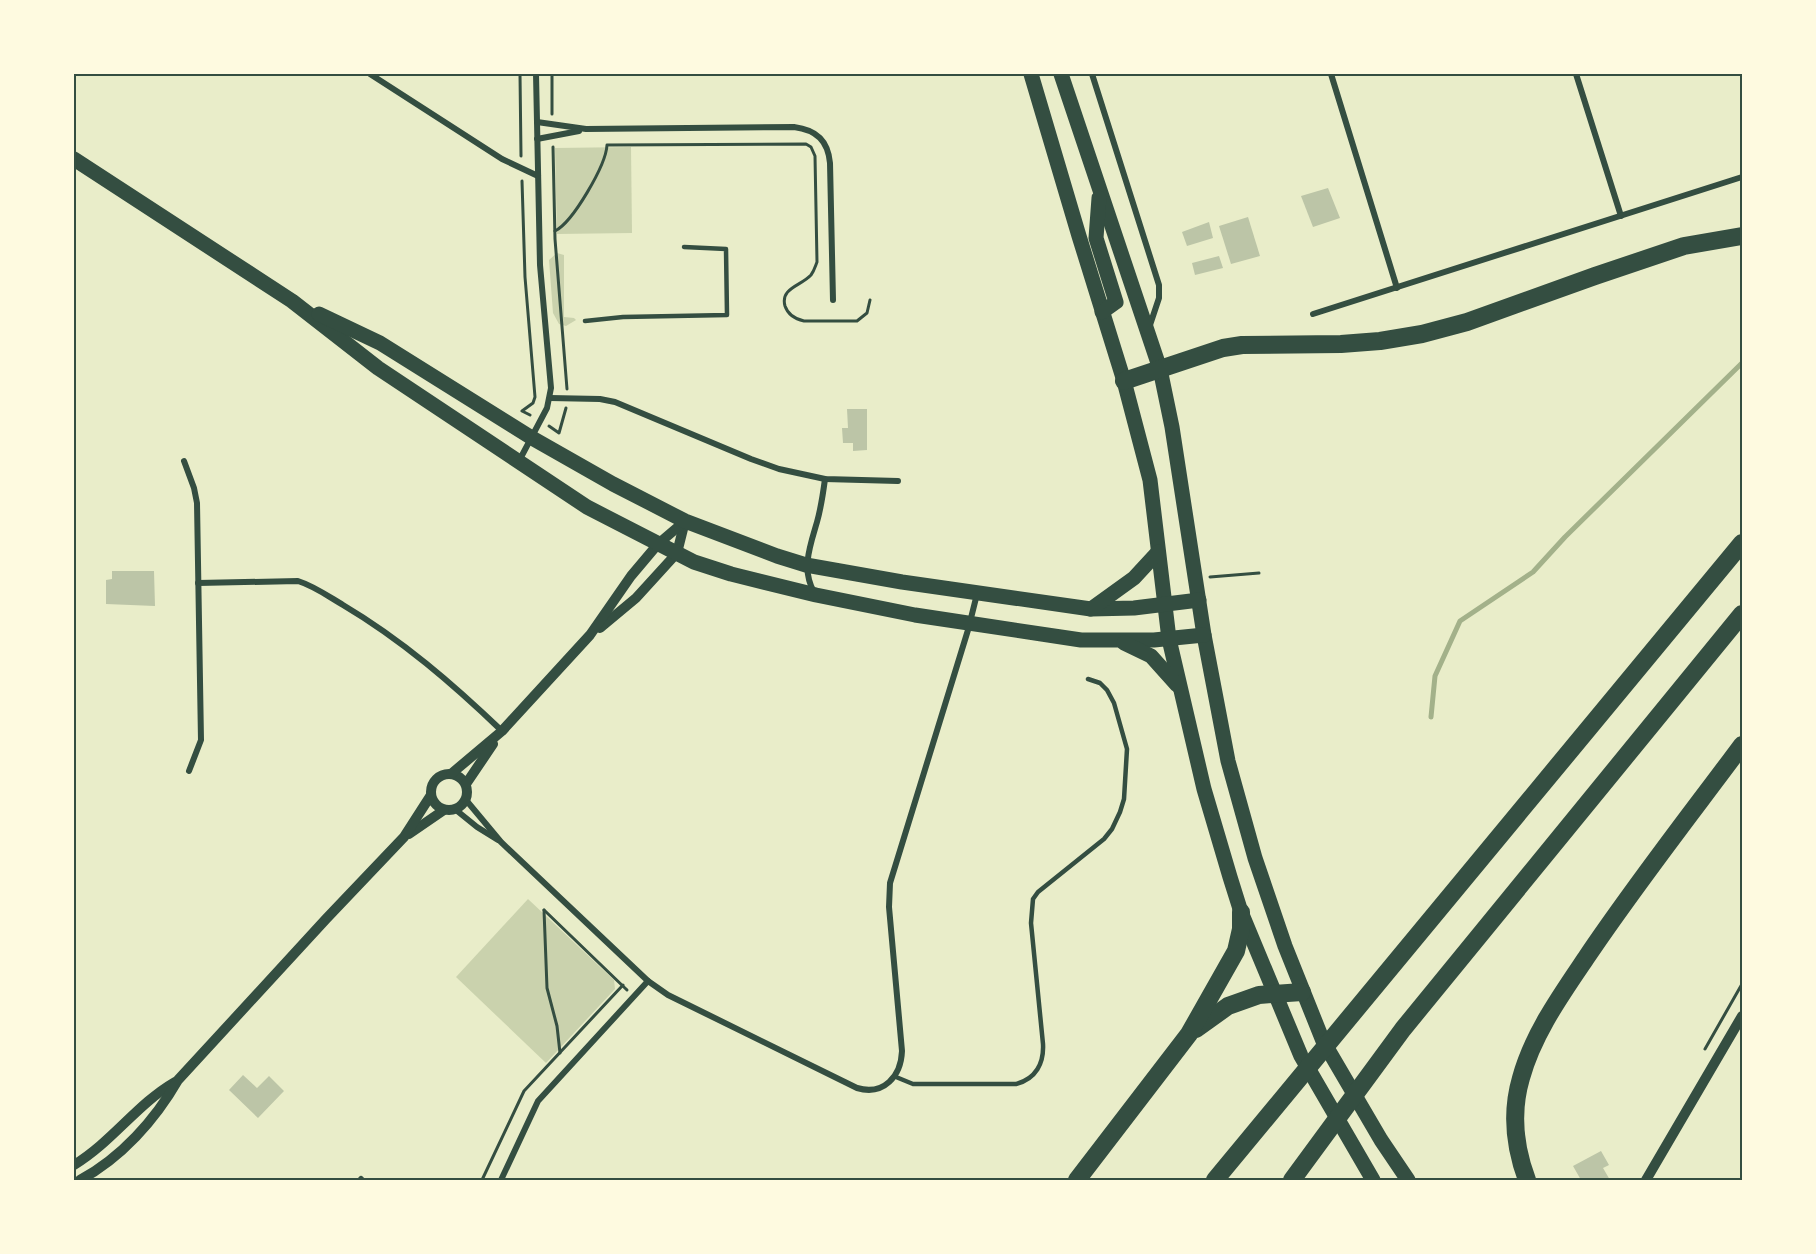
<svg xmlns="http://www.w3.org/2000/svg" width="1816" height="1254" viewBox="0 0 1816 1254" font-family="Helvetica,sans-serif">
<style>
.green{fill:#cad2ad}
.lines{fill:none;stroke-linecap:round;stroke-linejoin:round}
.stream{stroke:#a3b18a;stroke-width:5}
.building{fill:#bcc5a7}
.path{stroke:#344e41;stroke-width:3}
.service{stroke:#344e41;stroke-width:4.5}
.minor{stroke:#344e41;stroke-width:6}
.tertiary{stroke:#344e41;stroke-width:10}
.primary{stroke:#344e41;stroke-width:15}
.motorway{stroke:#344e41;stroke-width:18}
.neatline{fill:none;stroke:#344e41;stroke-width:2}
</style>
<rect width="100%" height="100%" fill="#e9edc9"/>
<g class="green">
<polygon points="631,147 632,233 557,234 555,148"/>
<polygon points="557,253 564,255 564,317 574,318 576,320 566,326 559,324 553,313 549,260"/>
<polygon points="528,899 614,980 615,989 546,1063 456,977"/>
</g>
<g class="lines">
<polyline class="stream" points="1431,717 1435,676 1460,621 1533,572 1565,537 1742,363"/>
</g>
<g class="building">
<polygon points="1328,188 1340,218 1313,227 1301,196"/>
<polygon points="1248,217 1260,256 1231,264 1219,226"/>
<polygon points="1209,222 1213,238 1187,246 1182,232"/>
<polygon points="1219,256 1223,268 1195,275 1192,263"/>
<polygon points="847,409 867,409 867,450 853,451 853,443 843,443 842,428 848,428"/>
<polygon points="112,571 154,571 155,606 106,604 106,580 112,579"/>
<polygon points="243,1075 257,1088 269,1076 284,1091 258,1118 229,1090"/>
<polygon points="1601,1151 1609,1165 1603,1168 1610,1180 1581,1180 1573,1166"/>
</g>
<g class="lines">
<g class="path">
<polyline points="520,74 521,156"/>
<polyline points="552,74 552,114"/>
<polyline points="553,147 555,239 567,389"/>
<polyline points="522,181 525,277 535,397 533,403 522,411 530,415"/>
<path d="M555,231C573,222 606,165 607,145L806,144L811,147L815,156L817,262C815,267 814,271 811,275C801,286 780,288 785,306C788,315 795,319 804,321H857L867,313L870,300"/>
<polyline points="549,426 559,433 566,408"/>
<polyline points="1210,577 1259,573"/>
<polyline points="544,910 547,988 557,1026 560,1053"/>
<polyline points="544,910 627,990"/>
<polyline points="1705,1049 1742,984"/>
<polyline points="482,1180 524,1091 623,985"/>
</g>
<g class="service">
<polyline points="585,321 623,317 727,315 726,249 684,247"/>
<path d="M896,1077L913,1084H1016C1036,1079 1044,1063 1043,1044L1031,923L1033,899L1038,892L1104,839L1112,829L1120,812L1124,799L1127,749L1114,703L1107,690L1100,683L1088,679"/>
</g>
<g class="minor">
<polyline points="370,74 502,159 538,176"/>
<polyline points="1092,74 1159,285 1159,298 1149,328"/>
<polyline points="1331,74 1397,288"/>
<polyline points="1576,74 1621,216"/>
<path d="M537,122L586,129L794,127C817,130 828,141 830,163L833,300"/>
<polyline points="537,139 579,131"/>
<polyline points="1313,314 1742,177"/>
<polyline points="550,398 600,399 615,402 751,459 779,469 825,479 898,481"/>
<polyline points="184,461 194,488 197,503 201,740 189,771"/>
<polyline points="519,461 547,408 551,388 540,265 536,74"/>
<path d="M198,583L298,581C314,586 328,596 343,605C402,640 453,684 502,731"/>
<path d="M814,592C801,569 810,546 817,522C821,508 823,494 825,479"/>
<path d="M466,800L501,842L648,981L668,995L857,1088C884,1096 901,1076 902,1051L889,907L890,883L968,630L977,594"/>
<polyline points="456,810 477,827 498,840"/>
<polyline points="361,1179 362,1180"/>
<polyline points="501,1180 538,1101 648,981"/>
</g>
<g class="tertiary">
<polyline points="600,628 636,598 677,553 685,521"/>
<circle cx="449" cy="792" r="18"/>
<polyline points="451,774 502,731 590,635 631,576 658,544 685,521"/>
<polyline points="466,784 493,744"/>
<polyline points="409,834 444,810"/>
<path d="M74,1165C112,1142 137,1104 175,1082"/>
<path d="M80,1180C121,1158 155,1120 178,1080L326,919L404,837L431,795"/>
<polyline points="1646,1180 1742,1016"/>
</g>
<g class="primary">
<polyline points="1031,74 1079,236 1124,381 1150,480 1169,639 1204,789 1230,877 1241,912 1301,1056 1373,1180"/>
<polyline points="1061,74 1160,369 1172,427 1204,635 1228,761 1255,858 1285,946 1323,1041 1381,1140 1408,1180"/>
<polyline points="74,159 292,301 378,368 587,507 694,562 731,574 816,595 915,615 1081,640 1154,640 1204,635"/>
<polyline points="1099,198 1096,238 1116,302 1102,312"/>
<polyline points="319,314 380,343 532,438 613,484 685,521 777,556 806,565 902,582 1091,609 1134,608 1199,600"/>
<polyline points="1091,609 1134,578 1158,552"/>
<polyline points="1124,643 1151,656 1177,685"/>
</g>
<g class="motorway">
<polyline points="1124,381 1223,348 1242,345 1341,344 1380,341 1422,334 1467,322 1595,276 1684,246 1742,236"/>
<polyline points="1196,1029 1228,1006 1259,995 1302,992"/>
<polyline points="1077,1180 1189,1034 1236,951 1241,929 1241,912"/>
<polyline points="1215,1180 1742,543"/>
<polyline points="1292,1180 1403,1029 1742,614"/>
<path d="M1527,1180C1515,1148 1511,1112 1521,1078C1533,1034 1561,995 1586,958C1635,885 1690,815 1742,745"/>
</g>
</g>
<rect width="1816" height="1254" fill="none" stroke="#fefae0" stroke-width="150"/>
<rect x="75" y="75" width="1666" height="1104" class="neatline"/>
</svg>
